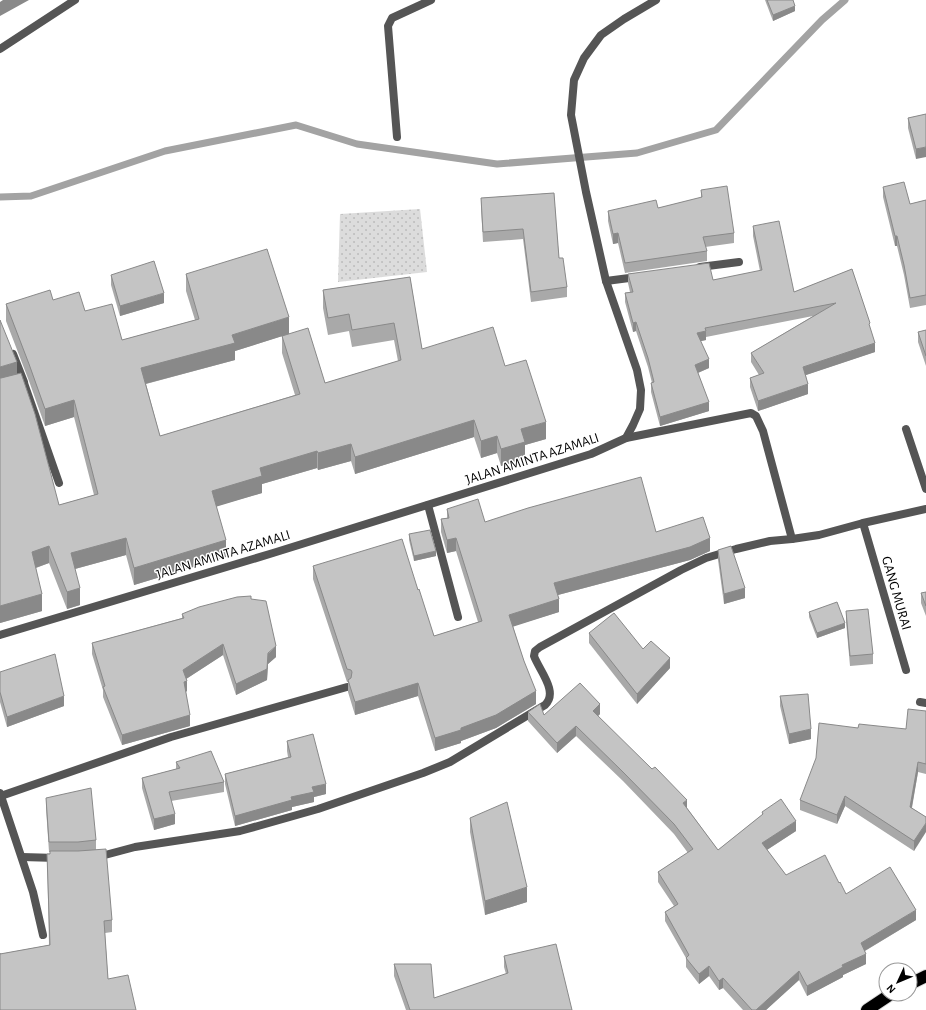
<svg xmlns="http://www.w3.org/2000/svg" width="926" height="1010" viewBox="0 0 926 1010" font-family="'Alegreya Sans',sans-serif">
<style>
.grass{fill:url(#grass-dots)}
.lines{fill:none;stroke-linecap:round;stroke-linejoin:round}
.stream{stroke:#a3a3a3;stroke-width:7}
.highway-casing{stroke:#dbdbdb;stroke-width:14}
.lane{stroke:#555;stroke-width:8}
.street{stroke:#555;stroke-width:8}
.highway{stroke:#000;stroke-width:12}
.wall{fill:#a9a9a9;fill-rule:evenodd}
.shaded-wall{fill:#898989}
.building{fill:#c4c4c4;stroke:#898989}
.labels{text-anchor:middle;stroke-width:3;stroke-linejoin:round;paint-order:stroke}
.street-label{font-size:14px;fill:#000;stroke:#fff}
</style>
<defs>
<pattern id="grass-dots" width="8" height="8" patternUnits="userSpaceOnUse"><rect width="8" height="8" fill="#dcdcdc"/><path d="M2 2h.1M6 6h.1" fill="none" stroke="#bbb" stroke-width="1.8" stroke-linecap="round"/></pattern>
</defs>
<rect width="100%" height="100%" fill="#fff"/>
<polygon class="grass" points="420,209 427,272 338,282 340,214"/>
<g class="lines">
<polyline class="stream" points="0,197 31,196 165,151 296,125 357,144 497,164 637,153 716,130 822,20 845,0"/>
<defs>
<g id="highway">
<polyline points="910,984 926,976"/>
<polyline points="867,1010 891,994"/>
</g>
</defs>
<use href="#highway" class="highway-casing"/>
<g class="lane">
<polyline points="13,354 24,382"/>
<polyline points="0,390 24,383 59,483"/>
<polyline points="428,505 458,617"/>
</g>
<g class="street">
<polyline points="0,49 75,0"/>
<polyline points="397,137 388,26 392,18 431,0"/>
<polyline points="700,267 739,262"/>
<polyline points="606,281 637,277"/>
<polyline points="906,429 926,489"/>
<polyline points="626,438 751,413 756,416 763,431 792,539 819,535 863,523 926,509"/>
<polyline points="863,523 906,670"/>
<polyline points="0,635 273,553 591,454 626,438 633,425 640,409 641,390 637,370 606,281 586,192 571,115 574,80 584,58 601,35 624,19 656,0"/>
<polyline points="920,702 926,703"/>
<polyline points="0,793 33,892 43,935"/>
<polyline points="1,796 171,737 347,687"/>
<path d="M97,856L105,855L135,847L240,831L318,809L423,773L450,762L545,705C559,692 539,670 534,656L535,651L540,647L681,570L706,558L736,549L770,541L792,539"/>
<polyline points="22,857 57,858"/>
</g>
<use href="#highway" class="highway"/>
</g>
<g class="wall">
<polygon points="765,0 793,0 795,11 773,21"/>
<polygon points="926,114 916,159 908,128 908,118"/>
<polygon points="883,187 910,204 926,200 926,305 910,308 904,275 897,246 895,246 883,197"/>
<polygon points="701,190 734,233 734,243 705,247 707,251 707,261 625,273 618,243 613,244 608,221 608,211 658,208 701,198"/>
<polygon points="554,193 559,258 567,287 567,297 531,302 523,239 483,242 481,208 481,198"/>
<polygon points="753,226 794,292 852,269 870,329 875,352 806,375 808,394 758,411 750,387 750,378 759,375 751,362 751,353 813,316 706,337 706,340 700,341 709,368 698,373 709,411 660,426 651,392 651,383 652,383 648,367 636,331 633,332 625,302 625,293 630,292 628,283 628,274 713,280 760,271 753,236"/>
<path d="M186,274L289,333L325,383L398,361L394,340L352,347L349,331L328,335L323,308V290L410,277L422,349L505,366L546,439L525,445V459L501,466L497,453L481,458L474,437L355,474L351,461L318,470L317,468L262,484V493L216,506L226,557L134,585L126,555L75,569L80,605L67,609L49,563L36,568L42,611L0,623L17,374L59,505L94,495L74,417L45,426L29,381L6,321V304L53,300L85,311L122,340L195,320L186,291ZM282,336V353L295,395L160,436L146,384L235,360V351Z"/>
<polygon points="111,275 164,303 120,316 111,285"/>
<polygon points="926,330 926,366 918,342 918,332"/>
<polygon points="447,509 485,522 656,532 710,551 690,560 558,595 559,612 513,626 536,704 496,728 461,741 461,743 435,751 418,696 355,715 348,692 348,682 347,682 313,579 313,566 418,590 434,636 478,622 456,551 447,553 441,532 441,519 447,518"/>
<polygon points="409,534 436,556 414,561 409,540"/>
<polygon points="718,550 745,598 724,604 718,560"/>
<polygon points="926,592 926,616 921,603 921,593"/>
<polygon points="846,611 873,654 873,664 850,666 846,621"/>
<polygon points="809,612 845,628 817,638 809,617"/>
<polygon points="182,614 276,657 268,664 267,680 236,695 223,655 186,679 187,691 186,692 190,726 122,745 103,697 103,690 92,654 92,643 182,618"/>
<polygon points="589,633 643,649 670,668 637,704 589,643"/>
<polygon points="0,672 64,706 7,727 0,702"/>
<polygon points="780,696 811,739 789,744 780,706"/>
<polygon points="926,711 926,774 918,772 912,808 926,817 914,851 845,806 837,824 800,810 800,800 858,728 906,729"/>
<polygon points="528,712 544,715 600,714 598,716 687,808 718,850 762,815 762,812 796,831 767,850 786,875 839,883 846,894 916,920 865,951 866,964 843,975 843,977 807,996 799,980 766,1010 743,1010 723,988 719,990 709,976 699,984 686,967 686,958 665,921 665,912 674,906 658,882 658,872 688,853 674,834 623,781 576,736 557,753 528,721"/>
<polygon points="287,741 326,794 314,797 314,802 292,807 292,810 235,826 225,784 225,774 288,757 287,751"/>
<polygon points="176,762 224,782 224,792 171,801 175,824 154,830 142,788 142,778 176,769"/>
<polygon points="46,798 96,840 96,850 112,920 112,932 105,933 108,979 0,954 49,945 47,854 50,854 50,852 49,852 46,808"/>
<polygon points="470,818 527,902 485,915 470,832"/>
<polygon points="504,956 572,1010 406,1010 394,976 394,964 434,998 506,974 504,967"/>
</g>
<g class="shaded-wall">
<polygon points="3,0 29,0 0,16 0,2"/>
<polygon points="795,6 795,11 773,21 773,15"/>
<polygon points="926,147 926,157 916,159 916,149"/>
<polygon points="618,233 618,243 613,244 613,234"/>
<rect x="895" y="236" width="2" height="10"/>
<polygon points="164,293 164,303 120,316 120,306"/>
<polygon points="289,317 289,334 235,351 235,360 141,385 141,368 232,335"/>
<polygon points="636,322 636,331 633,332 633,323"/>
<polygon points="706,331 706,340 697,342 697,333"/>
<polygon points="875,343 875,352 803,376 803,367"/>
<polygon points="709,359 709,368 695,374 695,365"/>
<polygon points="17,362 17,379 0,384 0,367"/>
<polygon points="808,384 808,394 758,411 758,401"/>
<polygon points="74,400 74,417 45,426 45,409"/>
<polygon points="709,402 709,411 660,426 660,417"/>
<polygon points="474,420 474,437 355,474 355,457"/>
<polygon points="546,422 546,439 525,445 525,459 501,466 501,449 521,429"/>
<polygon points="497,436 497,453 481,458 481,441"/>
<polygon points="351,444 351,461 318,470 318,453"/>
<polygon points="317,451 317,468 262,484 262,493 212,508 212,491 260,468"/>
<polygon points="126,538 126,555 71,570 71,553"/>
<polygon points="456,538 456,551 447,553 447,540"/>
<polygon points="710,538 710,551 690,560 554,596 554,583"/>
<polygon points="226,540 226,557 134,585 134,568"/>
<polygon points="49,546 49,563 32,569 32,552"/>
<polygon points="436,551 436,556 414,561 414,556"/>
<polygon points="80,588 80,605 67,609 67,592"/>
<polygon points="745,588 745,598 724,604 724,594"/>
<polygon points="42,594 42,611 0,623 0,606"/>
<polygon points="559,599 559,612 509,628 509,615"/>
<polygon points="845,623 845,628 817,638 817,633"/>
<polygon points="223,644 223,655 183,681 183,670"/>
<polygon points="276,646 276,657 268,664 267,680 236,695 236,684"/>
<polygon points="670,658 670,668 637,704 637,694"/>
<polygon points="187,681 187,691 184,692 184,682"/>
<polygon points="418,683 418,696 355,715 355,702"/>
<polygon points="536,691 536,704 496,728 461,741 461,743 435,751 435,738 461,728"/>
<polygon points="64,696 64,706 7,727 7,717"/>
<polygon points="600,704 600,714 593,721 593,711"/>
<polygon points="190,715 190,726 122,745 122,735"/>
<polygon points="576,726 576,736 557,753 557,743"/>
<polygon points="811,729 811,739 789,744 789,734"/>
<polygon points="918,762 918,772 910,817 910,807"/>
<polygon points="326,784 326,794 314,797 314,802 292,807 292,810 235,826 235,816 291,797 312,787"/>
<polygon points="845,796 845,806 837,824 837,815"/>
<polygon points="687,800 687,810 683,803"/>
<polygon points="175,814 175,824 154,830 154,819"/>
<polygon points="796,821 796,831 762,853 762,843"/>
<polygon points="926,823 926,832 914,851 914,841"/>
<polygon points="527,887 527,902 485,915 485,901"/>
<polygon points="916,910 916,920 861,953 861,943"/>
<polygon points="866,954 866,964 843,975 843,977 807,996 807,986 842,965"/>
<polygon points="709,966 709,976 699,984 699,974"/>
<polygon points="799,971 799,980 766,1010 756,1010"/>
<polygon points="723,978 723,988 719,990 719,981"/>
</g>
<g class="building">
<polygon points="767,0 793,0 795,6 773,15"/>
<polygon points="926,114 926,147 916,149 908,118"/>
<polygon points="904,182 910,204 926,200 926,295 910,298 904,265 897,236 895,236 883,187"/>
<polygon points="727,186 734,233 703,237 707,251 625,263 618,233 613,234 608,211 656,200 658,208 702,197 701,190"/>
<polygon points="554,193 559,258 563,258 567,287 531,292 523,229 483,232 481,198"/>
<polygon points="779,221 794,292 852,269 870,323 869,324 875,343 803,367 808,384 758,401 750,378 764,373 751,353 836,303 705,328 706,331 697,333 709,359 695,365 709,402 660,417 651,383 654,382 648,358 636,322 633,323 625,293 633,292 628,274 709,263 713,280 762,270 753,226"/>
<polygon points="267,249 289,317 232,335 235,343 141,368 160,436 300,394 282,336 308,328 325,383 401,360 394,323 352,330 349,314 328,318 323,290 410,277 422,349 493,327 505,366 526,360 546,422 521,429 525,442 501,449 497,436 481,441 474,420 355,457 351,444 318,453 317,451 260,468 262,476 212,491 226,540 134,568 126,538 71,553 80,588 67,592 49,546 32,552 42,594 0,606 0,378 1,378 21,373 35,414 59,505 98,494 74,400 45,409 29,364 6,304 50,290 53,300 79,292 85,311 112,304 122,340 199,319 186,274"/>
<polygon points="154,261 164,293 120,306 111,275"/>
<polygon points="0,320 17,362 0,367"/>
<polygon points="926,330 926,356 918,332"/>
<polygon points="641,477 656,532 703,517 710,538 690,547 554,583 559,599 509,615 524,661 536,691 496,715 461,728 461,730 435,738 418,683 355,702 348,680 351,678 352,672 351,670 347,669 313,566 402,539 418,590 419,589 434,636 482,621 456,538 447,540 441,519 449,518 447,509 478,499 485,522 528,508"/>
<polygon points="430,530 436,551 414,556 409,534"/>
<polygon points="731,546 745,588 724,594 718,550"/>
<polygon points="926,592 926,606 921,593"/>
<polygon points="251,596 251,599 266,601 276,646 268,653 267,669 236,684 223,644 183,670 187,681 184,682 190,715 122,735 103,687 105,686 92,643 184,618 182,614 199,607 237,597"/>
<polygon points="837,602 845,623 817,633 809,612"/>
<polygon points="868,609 873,654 850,656 846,611"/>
<polygon points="614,613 643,649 651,641 670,658 637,694 589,633"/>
<polygon points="55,654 64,696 7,717 0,692 0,672"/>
<polygon points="580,683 600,704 593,711 652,769 655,767 687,800 683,803 718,850 763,814 762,812 781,799 796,821 762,843 786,875 825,855 839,883 840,882 846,894 890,867 916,910 861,943 866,954 842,965 843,967 807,986 799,971 756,1010 752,1010 723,978 719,981 709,966 699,974 686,958 689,955 665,912 678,904 658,872 693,849 674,824 623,772 576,726 557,743 528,712 540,704 544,715"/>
<polygon points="808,694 811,729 789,734 780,696"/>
<polygon points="908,709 926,711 926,764 918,762 910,807 926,817 926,823 914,841 845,796 837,815 800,800 816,758 819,723 858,728 859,724 906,729"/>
<polygon points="313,734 326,784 312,787 314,792 291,797 292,800 235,816 225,774 291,757 287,741"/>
<polygon points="211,751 224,782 169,792 175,814 154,819 142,778 180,768 176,762"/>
<polygon points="91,788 96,840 78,842 49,842 46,798"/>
<polygon points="507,802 527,887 485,901 470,818"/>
<polygon points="106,849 112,920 104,921 108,979 128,975 136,1010 0,1010 0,953 0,954 50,945 47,854 50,854 50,851 78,851"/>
<polygon points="556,944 572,1010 410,1010 394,964 431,964 434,998 508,973 504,956"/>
</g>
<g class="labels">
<g class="street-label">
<text transform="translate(532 458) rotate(-18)" y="5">JALAN AMINTA AZAMALI</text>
<text transform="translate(223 554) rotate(-17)" y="5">JALAN AMINTA AZAMALI</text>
<text transform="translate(897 593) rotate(74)" y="5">GANG MURAI</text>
</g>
</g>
<g transform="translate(898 982) rotate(226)"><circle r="19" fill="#ffffff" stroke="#999999"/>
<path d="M0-3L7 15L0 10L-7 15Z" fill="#000000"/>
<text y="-6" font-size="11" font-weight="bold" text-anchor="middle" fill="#000000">N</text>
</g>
</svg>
